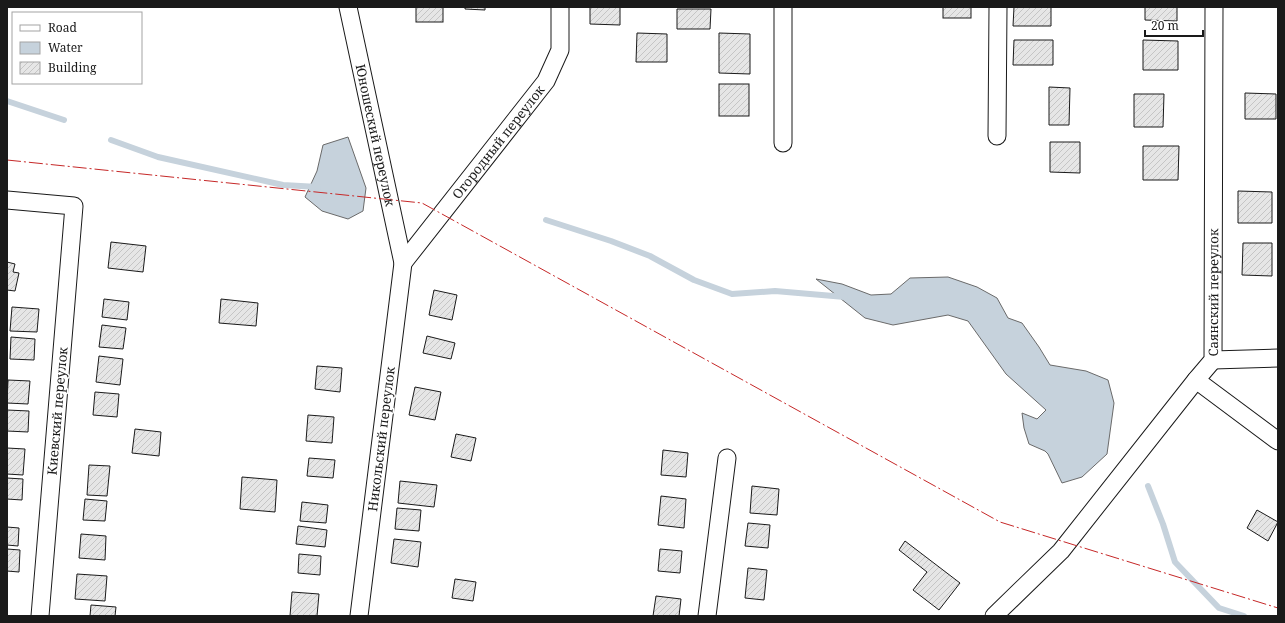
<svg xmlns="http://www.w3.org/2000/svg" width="1285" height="623" viewBox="0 0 1285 623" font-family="'Noto Serif',serif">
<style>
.water{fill:#c6d2dc;stroke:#6a6a6a}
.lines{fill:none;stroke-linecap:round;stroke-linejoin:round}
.stream{stroke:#c6d2dc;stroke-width:6}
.building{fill:url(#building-hatch);stroke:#1a1a1a}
.minor-casing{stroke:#1a1a1a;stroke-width:19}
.minor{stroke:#fff;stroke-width:17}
.power{stroke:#c62828;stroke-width:1;stroke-dasharray:14 3 2 3;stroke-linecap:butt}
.labels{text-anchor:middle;stroke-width:3;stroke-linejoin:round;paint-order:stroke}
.street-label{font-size:13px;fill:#1a1a1a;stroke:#fff}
</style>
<defs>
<pattern id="building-hatch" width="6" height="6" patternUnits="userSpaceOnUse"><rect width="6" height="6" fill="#e6e6e6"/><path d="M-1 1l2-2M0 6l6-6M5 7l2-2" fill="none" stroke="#c5c5c5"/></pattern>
</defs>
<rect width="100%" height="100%" fill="#fff"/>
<g class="water">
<polygon points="348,137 366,188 363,211 348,219 322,211 305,197 317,171 323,145"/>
<polygon points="948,277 977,287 997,298 1008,318 1022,323 1039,347 1050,365 1086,371 1108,380 1114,403 1107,454 1082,477 1062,483 1048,454 1045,451 1029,444 1024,428 1022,413 1037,419 1046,410 1006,374 968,321 948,315 893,325 865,318 816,279 842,284 871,295 891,294 910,278"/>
</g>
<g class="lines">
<g class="stream">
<polyline points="7,101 64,120"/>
<polyline points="111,140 158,157 283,185 318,187"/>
<polyline points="546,220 611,241 650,256 694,280 732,294 775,291 845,297"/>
<polyline points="1148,486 1163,524 1175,562 1219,608 1244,616"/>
</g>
</g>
<g class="building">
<rect x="416" y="7" width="27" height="15"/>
<polygon points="465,7 485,7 485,10 465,9"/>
<polygon points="590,7 620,7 620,25 590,24"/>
<rect x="943" y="7" width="28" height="11"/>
<polygon points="1014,7 1051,7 1051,26 1013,26"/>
<polygon points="1145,7 1177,7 1177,21 1145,20"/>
<polygon points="677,9 711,9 710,29 677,29"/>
<polygon points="637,33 667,34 667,62 636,62"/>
<polygon points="719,33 750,34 750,74 719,73"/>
<polygon points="1014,40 1053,40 1053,65 1013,65"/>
<polygon points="1143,40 1178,41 1178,70 1143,70"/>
<rect x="719" y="84" width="30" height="32"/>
<polygon points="1049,87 1070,88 1069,125 1049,125"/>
<polygon points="1245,93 1276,94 1276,119 1245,119"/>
<polygon points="1134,94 1164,94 1163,127 1134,127"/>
<polygon points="1050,142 1080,142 1080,173 1050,172"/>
<polygon points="1143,146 1179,146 1178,180 1143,180"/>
<polygon points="1238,191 1272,192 1272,223 1238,223"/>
<polygon points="111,242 146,246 143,272 108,268"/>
<polygon points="1243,243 1272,243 1272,276 1242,275"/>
<polygon points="7,262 15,264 13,272 19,273 15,291 7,290"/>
<polygon points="434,290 457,295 452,320 429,315"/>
<polygon points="104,299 129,302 127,320 102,317"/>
<polygon points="221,299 258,303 256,326 219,323"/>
<polygon points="12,307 39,309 37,332 10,331"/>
<polygon points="102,325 126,328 123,349 99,347"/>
<polygon points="427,336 455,343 451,359 423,353"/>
<polygon points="11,337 35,339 34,360 10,359"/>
<polygon points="99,356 123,359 120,385 96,382"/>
<polygon points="317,366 342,368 340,392 315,389"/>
<polygon points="8,380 30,381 28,404 7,403"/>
<polygon points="415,387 441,392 435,420 409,415"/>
<polygon points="95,392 119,394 117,417 93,415"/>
<polygon points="7,410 29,411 28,432 7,431"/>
<polygon points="308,415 334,417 332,443 306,441"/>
<polygon points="135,429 161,432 159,456 132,453"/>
<polygon points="456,434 476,438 471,461 451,457"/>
<polygon points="7,448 25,449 23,475 7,474"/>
<polygon points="663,450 688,453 686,477 661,475"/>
<polygon points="309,458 335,460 333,478 307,476"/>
<polygon points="89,465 110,466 107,496 87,495"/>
<polygon points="242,477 277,480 275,512 240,509"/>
<polygon points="7,478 23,479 22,500 7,499"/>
<polygon points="400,481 437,485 434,507 398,503"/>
<polygon points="752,486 779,489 777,515 750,513"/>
<polygon points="661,496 686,499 684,528 658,525"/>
<polygon points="85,499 107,501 105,521 83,520"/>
<polygon points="302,502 328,505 326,523 300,521"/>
<polygon points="397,508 421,510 419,531 395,529"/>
<polygon points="1257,510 1278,522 1268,541 1247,528"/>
<polygon points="748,523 770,525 768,548 745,546"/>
<polygon points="298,526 327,530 325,547 296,544"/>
<polygon points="7,527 19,528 18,546 7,545"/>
<polygon points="81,534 106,536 105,560 79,558"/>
<polygon points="394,539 421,542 418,567 391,563"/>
<polygon points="905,541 960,583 939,610 913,590 927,572 899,550"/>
<polygon points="7,549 20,550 19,572 7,571"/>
<polygon points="660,549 682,551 680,573 658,571"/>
<polygon points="299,554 321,556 320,575 298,573"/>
<polygon points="748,568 767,570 764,600 745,598"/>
<polygon points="77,574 107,576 105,601 75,599"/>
<polygon points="455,579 476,582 473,601 452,598"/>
<polygon points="292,592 319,594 317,616 290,616"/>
<polygon points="656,596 681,599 679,616 653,616"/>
<polygon points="91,605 116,607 115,616 90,616"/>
</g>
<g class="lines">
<defs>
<g id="minor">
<path id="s1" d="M348,7L403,263L359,616"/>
<polyline points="997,136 998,7"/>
<polyline points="783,143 783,7"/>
<polyline points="7,200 74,206 40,616"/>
<path id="s2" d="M403,263L546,81L560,50V7"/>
<polyline points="1213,360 1278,358"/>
<polyline points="1196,380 1278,441"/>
<polyline points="707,616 727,458"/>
<path id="s3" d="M994,616L1061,551L1196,380L1213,360L1214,7"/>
</g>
</defs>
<use href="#minor" class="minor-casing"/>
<use href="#minor" class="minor"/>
<polyline class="power" points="7,160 422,203 1000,522 1278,608"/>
</g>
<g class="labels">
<g class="street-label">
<text dy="5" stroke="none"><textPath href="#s1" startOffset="131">Юношеский переулок</textPath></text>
<text dy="5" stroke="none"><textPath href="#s2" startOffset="154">Огородный переулок</textPath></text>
<text dy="5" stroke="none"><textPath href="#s3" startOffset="405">Саянский переулок</textPath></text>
<text transform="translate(57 411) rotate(-85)" y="5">Киевский переулок</text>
<text transform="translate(381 439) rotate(-83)" y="5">Никольский переулок</text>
</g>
</g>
<rect width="1285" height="623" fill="none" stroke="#1a1a1a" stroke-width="16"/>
<rect x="12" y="12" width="130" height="72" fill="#ffffff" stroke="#a3a3a3"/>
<rect x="20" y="25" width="20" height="6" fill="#ffffff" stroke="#a3a3a3"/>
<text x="48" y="32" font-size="12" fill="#1a1a1a">Road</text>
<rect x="20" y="42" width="20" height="12" fill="#c6d2dc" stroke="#a3a3a3"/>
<text x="48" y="52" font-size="12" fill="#1a1a1a">Water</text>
<rect x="20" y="62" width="20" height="12" fill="url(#building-hatch)" stroke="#a3a3a3"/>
<text x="48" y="72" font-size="12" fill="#1a1a1a">Building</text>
<path d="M1145 30v6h58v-6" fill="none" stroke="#1a1a1a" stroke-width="2"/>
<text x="1151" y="30" font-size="12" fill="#1a1a1a" stroke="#ffffff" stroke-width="3" paint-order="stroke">20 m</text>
</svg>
